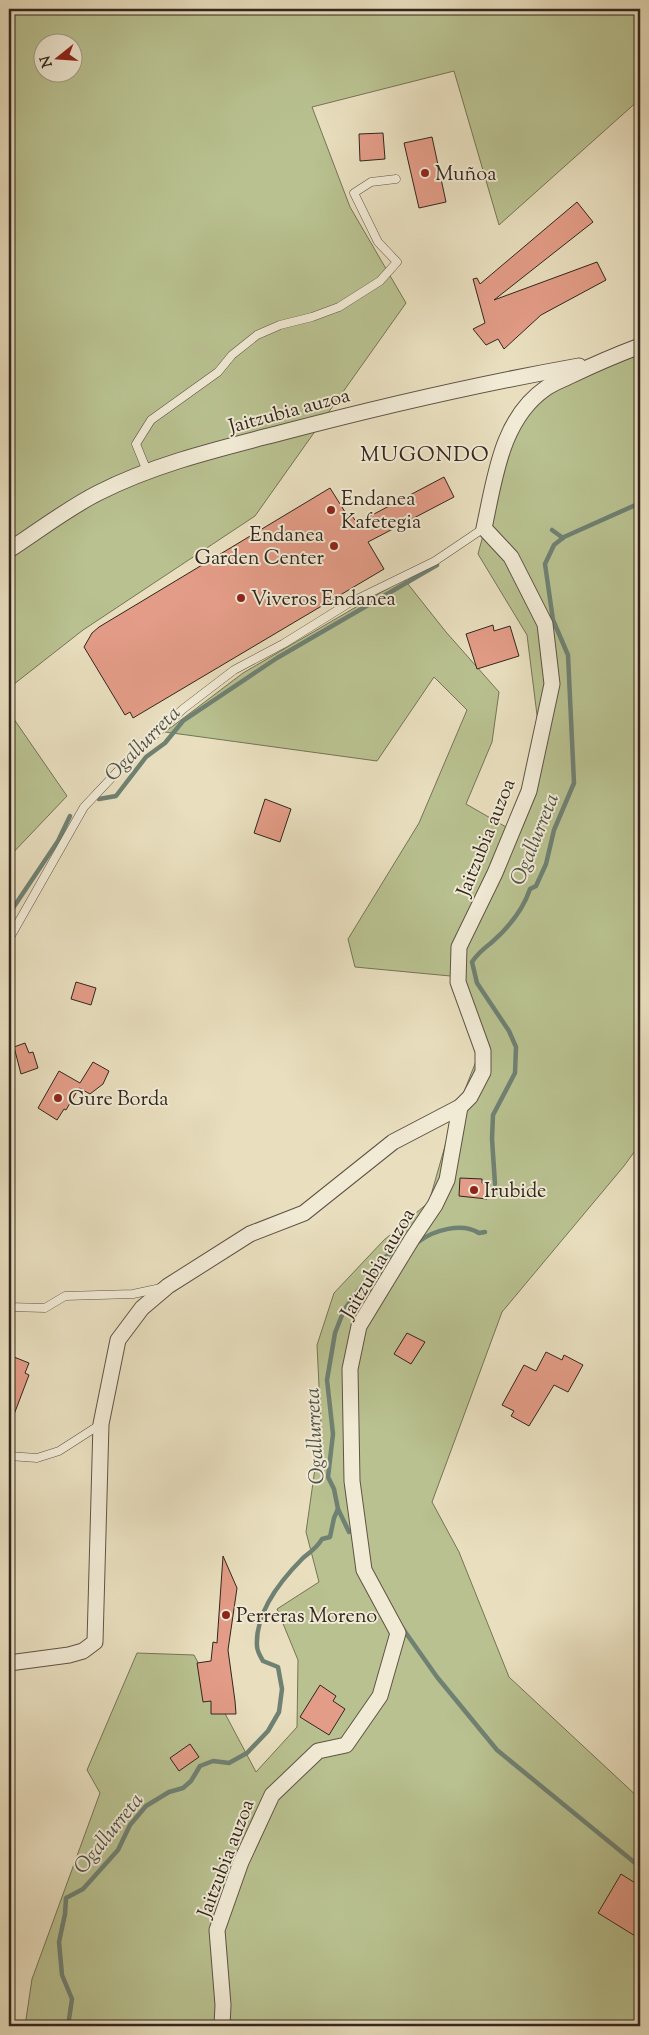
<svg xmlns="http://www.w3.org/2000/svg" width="649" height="2035" viewBox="0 0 649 2035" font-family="'Sorts Mill Goudy',serif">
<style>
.green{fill:#b9c190;stroke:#757457;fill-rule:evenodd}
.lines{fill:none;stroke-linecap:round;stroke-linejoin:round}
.stream{stroke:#6f8173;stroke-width:4.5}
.building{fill:#e39c87;stroke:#31261e}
.lane-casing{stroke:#5f5446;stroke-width:9}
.street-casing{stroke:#5f5446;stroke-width:17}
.lane{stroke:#f1ead5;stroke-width:8}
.street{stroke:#f1ead5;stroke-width:15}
.poi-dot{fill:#8f2418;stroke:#f1ead5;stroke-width:2}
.labels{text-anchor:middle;stroke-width:4;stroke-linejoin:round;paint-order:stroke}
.poi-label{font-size:20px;fill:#31261e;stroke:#f1ead5;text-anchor:start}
.street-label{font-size:20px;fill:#31261e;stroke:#f1ead5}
.neighbourhood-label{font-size:21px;letter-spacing:1px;fill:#31261e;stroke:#f1ead5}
.water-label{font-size:21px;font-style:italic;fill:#505349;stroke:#f1ead5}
</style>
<rect width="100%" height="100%" fill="#e9dfbf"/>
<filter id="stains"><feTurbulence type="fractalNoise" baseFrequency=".004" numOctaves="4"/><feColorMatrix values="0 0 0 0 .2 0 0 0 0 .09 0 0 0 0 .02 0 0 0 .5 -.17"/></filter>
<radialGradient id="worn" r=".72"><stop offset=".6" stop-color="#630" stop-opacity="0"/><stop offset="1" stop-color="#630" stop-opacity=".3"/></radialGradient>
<g class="green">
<path d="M9,9H640V99L499,225L454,71L312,107L350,207L406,303L255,516L83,630L9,688ZM42,42H72V72H42Z"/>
<polygon points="640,354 640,1144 624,1166 502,1312 432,1502 459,1552 509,1677 640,1799 640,2026 25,2026 32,1979 100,1793 87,1770 137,1653 194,1655 256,1772 297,1727 298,1660 277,1609 319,1582 306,1532 321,1426 317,1345 334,1293 384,1240 429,1202 451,1125 480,1051 461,977 355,967 348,939 419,823 467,710 434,677 377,761 165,732 243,673 404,579 446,632 499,692 492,742 466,804 513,831 542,755 527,635 478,554 505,453 526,412 562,386"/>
<polygon points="9,712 67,796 9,857"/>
</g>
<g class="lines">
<g class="stream">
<polyline points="552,530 563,538"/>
<polyline points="99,799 116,796 146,757 165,743 183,721 277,658 437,565"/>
<polyline points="9,914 58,841 70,816"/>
<path d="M495,1184L492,1139L493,1115L515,1073L516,1047L509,1031L477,983L472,962C478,953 483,949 491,943C507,929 523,910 530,889L536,886L546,864L554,830L574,783L568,655L553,620L545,564L554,545L564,537L640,503"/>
<path d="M418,1242C434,1230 462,1222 479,1233L485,1232"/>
<polyline points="338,1509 349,1532"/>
<polyline points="401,1626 437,1677 497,1750 640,1867"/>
<path d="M68,2026L72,1999L62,1975L59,1942L65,1914L66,1898L83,1889L118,1850L130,1825L146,1806L169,1792L183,1788L191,1781L200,1766L213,1761L229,1763L247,1753L268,1731L279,1712L282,1689L278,1667L263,1661C260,1656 257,1651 257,1646C255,1612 280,1581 303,1558C310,1552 317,1548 322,1539L330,1537L334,1518L338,1509L334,1489L328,1477L333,1434L327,1380L335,1333L344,1310L363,1284L385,1257L397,1249"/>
</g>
</g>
<g class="building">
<polygon points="383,133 385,159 360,161 359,134"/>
<polygon points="432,137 446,202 419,208 404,143"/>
<polygon points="577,202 593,222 494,300 597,262 606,280 541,315 504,349 498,339 486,345 473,329 485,323 473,279 477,278 480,284"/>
<polygon points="444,477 454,497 368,542 384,569 133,718 130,712 125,715 84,647 92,633 99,627 330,488 347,515 350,513 357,523"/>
<polygon points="493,625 494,631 510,626 519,656 477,669 466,634"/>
<polygon points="265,799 291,809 280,842 254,833"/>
<polygon points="76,982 96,988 91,1005 71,999"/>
<polygon points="25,1043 29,1053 33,1052 38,1068 21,1074 14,1047"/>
<polygon points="93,1062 109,1071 103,1084 90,1094 79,1088 66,1110 64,1109 57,1120 38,1108 59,1071 80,1083"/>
<polygon points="460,1178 482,1179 482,1183 488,1184 487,1199 459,1196"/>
<polygon points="407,1333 425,1342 411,1364 394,1354"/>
<polygon points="546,1352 562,1360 564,1355 583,1365 568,1392 554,1385 529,1426 511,1416 514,1411 502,1405 524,1365 536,1371"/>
<polygon points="9,1355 29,1363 25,1373 29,1375 10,1425"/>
<polygon points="223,1556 237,1588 228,1650 235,1701 236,1714 211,1714 211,1701 203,1702 197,1663 211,1661 213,1642 217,1643"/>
<polygon points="320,1685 336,1696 333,1701 345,1709 329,1735 300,1717"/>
<polygon points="190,1744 199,1757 179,1771 170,1758"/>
<polygon points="621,1874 640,1886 640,1939 598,1913"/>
</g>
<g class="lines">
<defs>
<g id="lane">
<polyline points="147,471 136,444 151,420 218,372 232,355 257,335 280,325 312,317 339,307 380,281 397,262 378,242 354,193 371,182 396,179"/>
<polyline points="9,939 84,807 134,754 183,709 234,670 283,644 349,603 435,561 484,528"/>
<polyline points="9,1307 45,1308 65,1296 133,1294 161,1288"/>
<polyline points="9,1456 37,1458 59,1451 101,1424"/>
</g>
<g id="street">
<path d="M9,550C37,532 68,508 98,493C155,464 218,449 280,433C379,407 478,384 579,366"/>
<polyline points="9,1663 69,1655 83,1651 95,1642 101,1424 118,1340 142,1308 168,1286 250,1234 304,1213 393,1142 460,1107"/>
<path d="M222,2026L223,2005L217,1930L241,1862L272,1795L318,1751L346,1745L380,1696L398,1633L364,1570L352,1481L350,1369L359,1326L412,1239L435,1205L447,1180L460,1107L470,1097L483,1072V1051L458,982L459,947L495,873L529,791L552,684L545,624L511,557L484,528C495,478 501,419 546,388C553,383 562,380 570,376C593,365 616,355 640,346"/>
</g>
</defs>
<use href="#lane" class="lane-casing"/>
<use href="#street" class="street-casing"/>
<use href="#lane" class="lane"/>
<use href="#street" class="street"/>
</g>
<g class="poi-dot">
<circle cx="425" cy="173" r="5"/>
<circle cx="331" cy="510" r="5"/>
<circle cx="334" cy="546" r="5"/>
<circle cx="241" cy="598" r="5"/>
<circle cx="58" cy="1098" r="5"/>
<circle cx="474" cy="1190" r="5"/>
<circle cx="226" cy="1615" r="5"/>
</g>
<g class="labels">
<g class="poi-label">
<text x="435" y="180">Muñoa</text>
<text x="341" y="505">Endanea<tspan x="341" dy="23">Kafetegia</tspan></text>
<text x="324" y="541" text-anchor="end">Endanea<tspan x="324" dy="23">Garden Center</tspan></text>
<text x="251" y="605">Viveros Endanea</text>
<text x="68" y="1105">Gure Borda</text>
<text x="484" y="1197">Irubide</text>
<text x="236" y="1622">Perreras Moreno</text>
</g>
<g class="street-label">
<text transform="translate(289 410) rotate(-15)" y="7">Jaitzubia auzoa</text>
<text transform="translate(485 837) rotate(-68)" y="7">Jaitzubia auzoa</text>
<text transform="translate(377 1263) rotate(-59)" y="7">Jaitzubia auzoa</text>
<text transform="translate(225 1858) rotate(-69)" y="7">Jaitzubia auzoa</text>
</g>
<g class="neighbourhood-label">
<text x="425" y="461">MUGONDO</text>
</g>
<g class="water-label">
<text transform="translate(142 743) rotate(-45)" y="7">Ogallurreta</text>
<text transform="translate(534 839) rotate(-68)" y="7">Ogallurreta</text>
<text transform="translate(314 1436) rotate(-93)" y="7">Ogallurreta</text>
<text transform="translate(108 1833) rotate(-51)" y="7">Ogallurreta</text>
</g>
</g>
<rect width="649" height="2035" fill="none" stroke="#e9dfbf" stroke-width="30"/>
<rect x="10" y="10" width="629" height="2015" fill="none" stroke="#31261e" stroke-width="2.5"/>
<rect x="15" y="15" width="619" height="2005" fill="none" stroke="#31261e"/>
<g transform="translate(58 58) rotate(253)"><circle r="24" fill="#f1ead5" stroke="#a49c8c"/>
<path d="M0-4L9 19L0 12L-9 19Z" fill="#8f2418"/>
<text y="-8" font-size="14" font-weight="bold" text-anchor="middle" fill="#31261e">N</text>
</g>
<rect width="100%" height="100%" filter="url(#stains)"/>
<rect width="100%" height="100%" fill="url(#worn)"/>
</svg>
